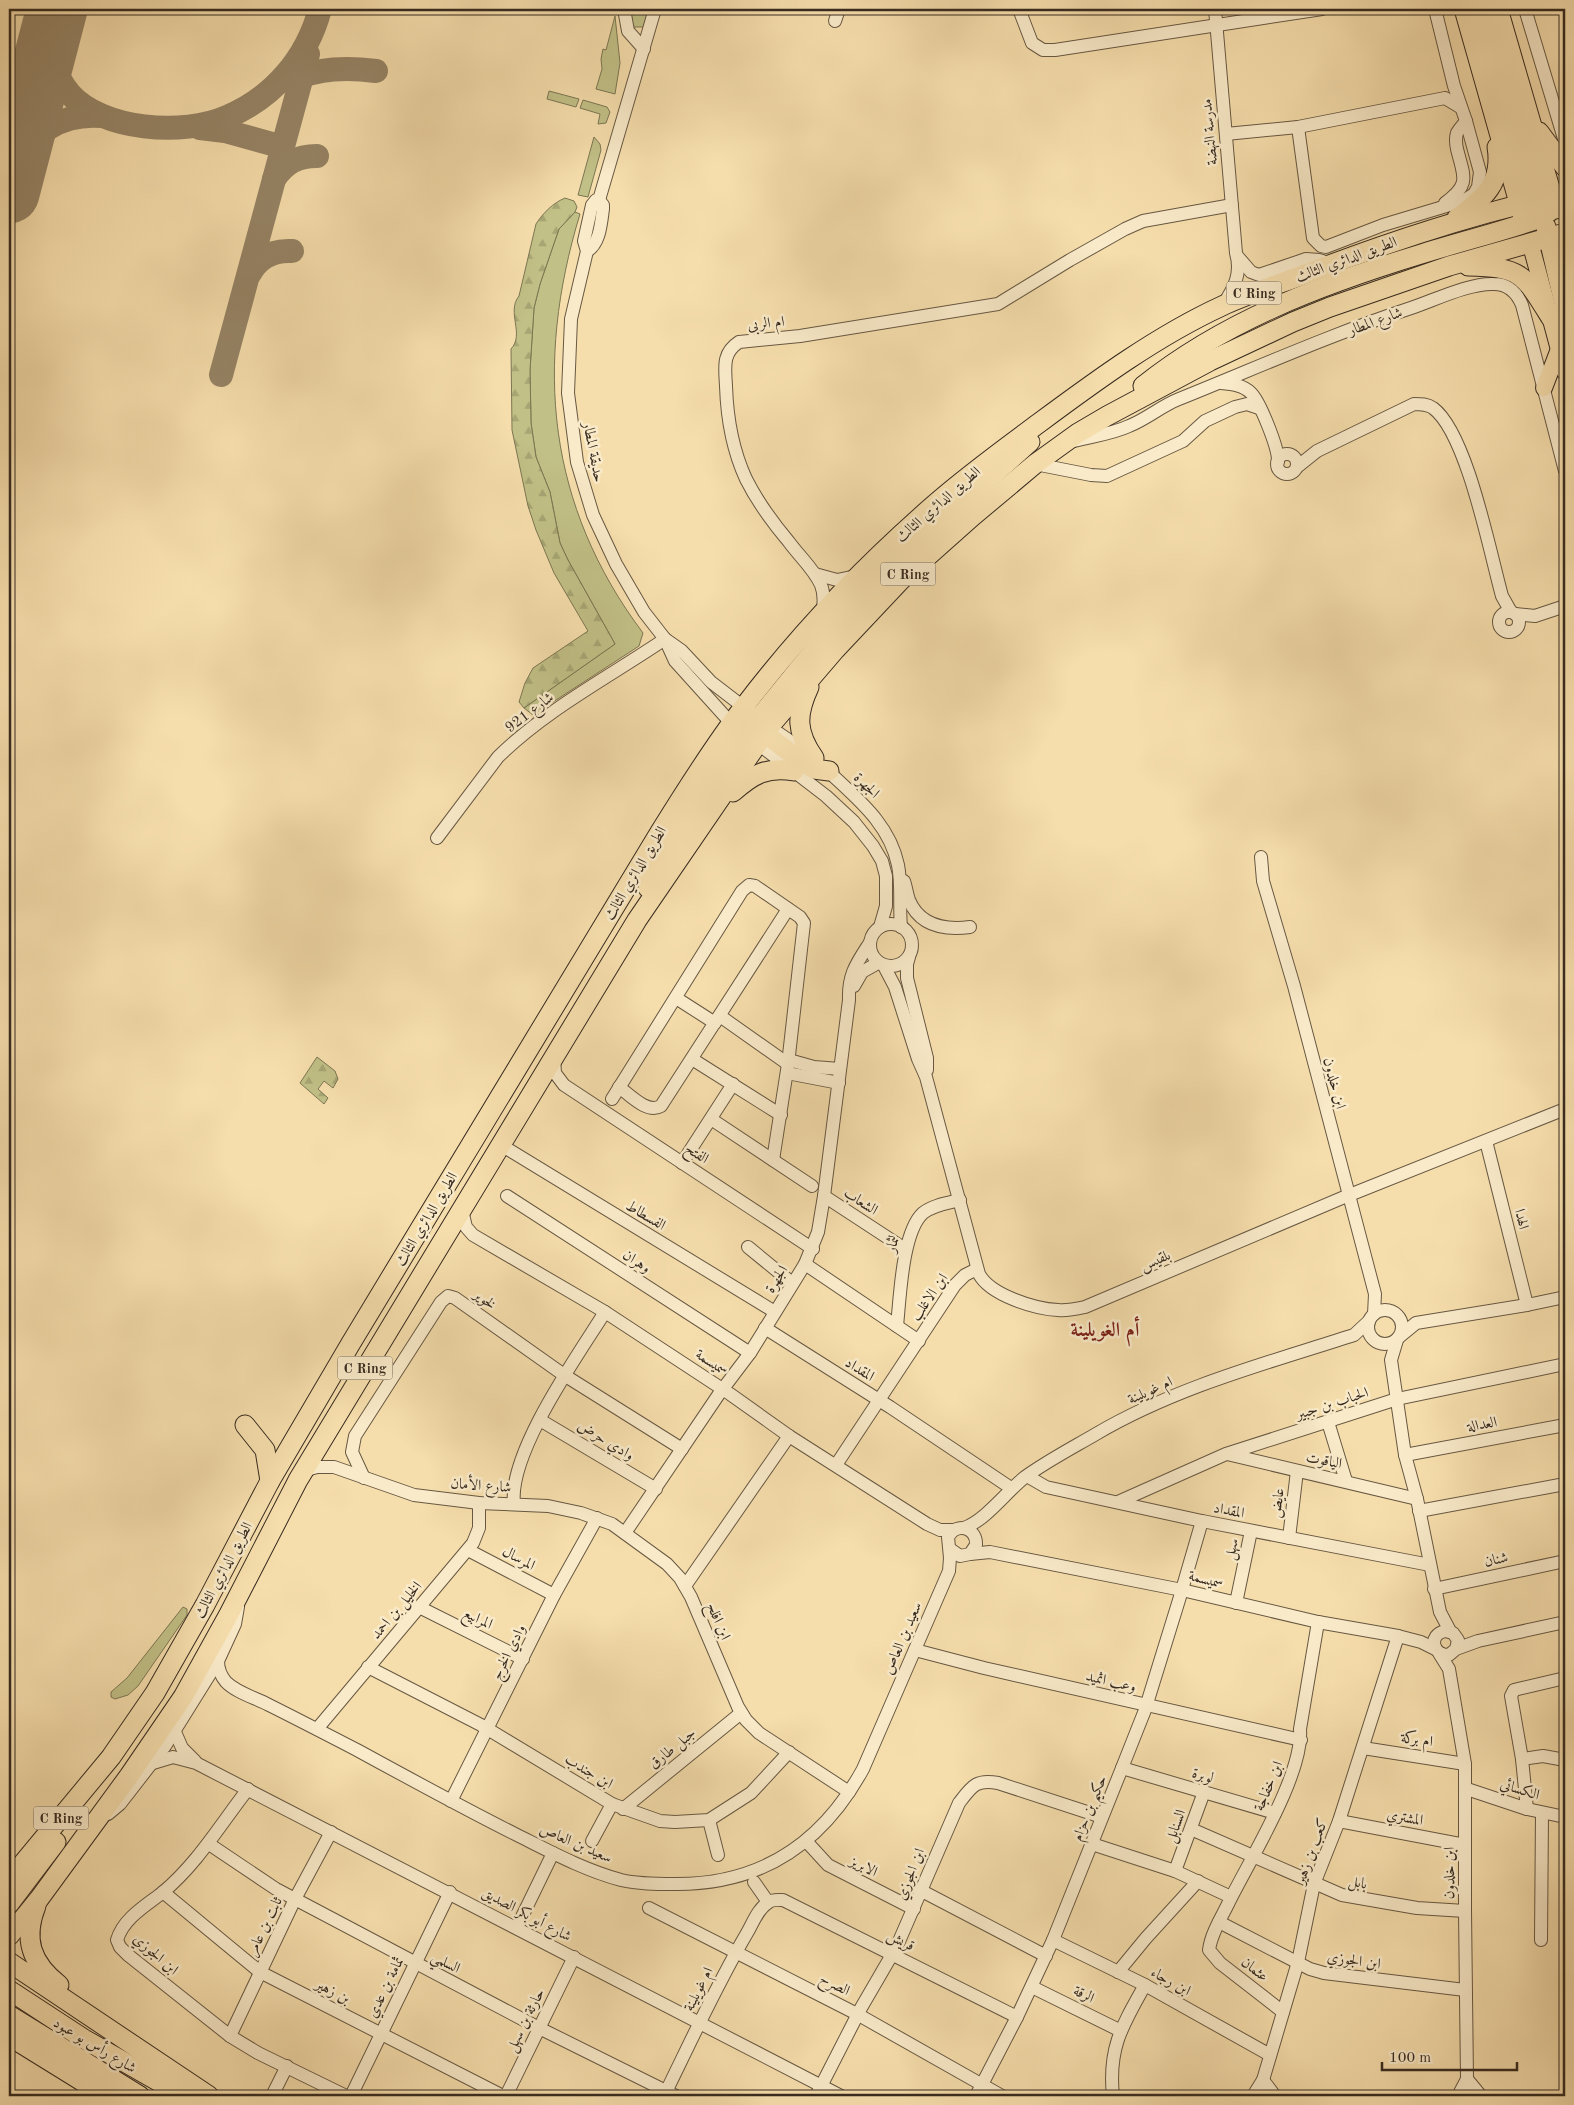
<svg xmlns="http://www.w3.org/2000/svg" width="1574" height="2105" viewBox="0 0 1574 2105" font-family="'Old Standard TT',Amiri,serif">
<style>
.green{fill:#c1c086;stroke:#7c7653}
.forest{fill:url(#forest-firs);stroke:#7c7653}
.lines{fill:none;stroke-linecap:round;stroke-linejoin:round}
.taxiway{stroke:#968466;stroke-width:24}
.runway{stroke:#968466;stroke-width:61}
.minor-casing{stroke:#675843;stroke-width:14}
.major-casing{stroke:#372b20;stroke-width:18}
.highway-casing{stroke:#372b20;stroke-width:21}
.minor{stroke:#f9eac9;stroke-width:12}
.major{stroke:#f6deac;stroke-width:16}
.highway{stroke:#f6deac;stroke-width:19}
.labels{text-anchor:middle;stroke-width:5;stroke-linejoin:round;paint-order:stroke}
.shield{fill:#f9eac9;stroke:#716453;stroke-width:1}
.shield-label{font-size:14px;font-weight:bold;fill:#372b20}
.street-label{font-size:15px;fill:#372b20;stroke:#f9eac9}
.district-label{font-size:20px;font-weight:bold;fill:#7a1f14;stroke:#f9eac9}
</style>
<defs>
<pattern id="forest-firs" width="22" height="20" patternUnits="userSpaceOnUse" patternTransform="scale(1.25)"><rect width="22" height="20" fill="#c1c086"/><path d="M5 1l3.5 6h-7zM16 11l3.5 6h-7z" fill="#a6a573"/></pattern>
</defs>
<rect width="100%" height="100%" fill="#f6deac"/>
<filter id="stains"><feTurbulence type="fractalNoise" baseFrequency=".004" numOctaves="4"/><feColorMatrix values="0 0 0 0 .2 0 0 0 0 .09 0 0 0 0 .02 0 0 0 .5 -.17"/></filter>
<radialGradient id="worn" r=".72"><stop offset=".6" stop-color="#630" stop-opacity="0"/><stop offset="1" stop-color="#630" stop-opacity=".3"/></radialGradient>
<g class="green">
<polygon points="629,9 650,9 643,27 633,27"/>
<polygon points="615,16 620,63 615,94 596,89 602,69 601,59 603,49 606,50"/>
<polygon points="549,91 579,99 576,107 547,99"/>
<polygon points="583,100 607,107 610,112 606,123 598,124 600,114 580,108"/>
<polygon points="594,137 600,144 601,150 588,197 578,195"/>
<path d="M575,212L580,214C534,365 547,505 643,633L639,646L533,715L524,708L615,644L568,560L560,543L550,492L536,457L531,423L530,370L534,308L540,284L559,229Z"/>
<polygon points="183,1607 187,1609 187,1615 138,1686 128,1695 115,1699 111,1697 111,1692 127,1678"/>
</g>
<g class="forest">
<path d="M565,198L574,201L577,207L575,212L559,229L540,284L534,308L530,370L531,423L536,457L550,492L560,543L568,560L615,644L524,708L519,702L525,683L533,668L588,631L554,573L536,530L528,506L512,430L511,349C525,334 506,312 519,296L536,224C543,213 553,203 565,198Z"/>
<polygon points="317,1057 335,1071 338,1079 333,1088 324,1081 318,1089 328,1098 324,1104 300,1083"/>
</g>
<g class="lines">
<g class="taxiway">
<path d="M50,37C51,58 55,76 69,93C102,131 184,136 227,117C274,97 307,58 320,9"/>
<path d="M291,80C320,68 346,67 376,71"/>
<polyline points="9,96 25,96 33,89 38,77"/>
<polyline points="12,97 23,105 25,128"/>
<polyline points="200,128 225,131 283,147"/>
<path d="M17,163C35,130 64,113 102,116"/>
<path d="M274,179C285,163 297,156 317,156"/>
<polyline points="9,193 9,192"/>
<path d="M249,275C258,257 273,250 292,251"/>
<polyline points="221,375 308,54"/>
</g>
<polyline class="runway" points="9,193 57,9"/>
<defs>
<g id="minor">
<polyline points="624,9 628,31 644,49"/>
<polyline points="655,9 599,200 596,200 592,205 584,241 587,251 571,319 568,393 577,462 593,515 616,564 644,612 665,639 675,661 731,723 826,796 854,822 873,846 882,861 886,876 886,906 880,927"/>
<polyline points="1019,9 1032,43 1043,50 1055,50 1322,9"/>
<path d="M1215,9L1236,253C1242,274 1234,288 1223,305"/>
<polyline points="1525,9 1565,142"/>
<polyline points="835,21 839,9"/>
<polyline points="1298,127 1313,238 1321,246 1326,247 1383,225 1463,201 1474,194 1478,187 1480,172 1466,121 1454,86 1435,9"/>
<polyline points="1226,134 1298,127 1445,98 1460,107"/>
<path d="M1445,203C1471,184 1464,177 1457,149C1456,144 1455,139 1457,133C1459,129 1463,125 1466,121"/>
<path d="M587,251C600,244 601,223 603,209V205L599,200"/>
<polyline points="1238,257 1251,272 1259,275 1306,259 1319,260 1332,264"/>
<path d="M1221,383C1232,384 1243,385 1251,393C1260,402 1279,449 1278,462"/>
<path d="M1074,441C1093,436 1112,434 1129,426C1147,419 1161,406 1179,399C1256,368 1332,334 1411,308C1435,300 1469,283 1494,284C1508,284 1517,293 1522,305L1565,471"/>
<circle cx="1287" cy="464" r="10"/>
<polyline points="1035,464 1091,475 1107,476 1183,441 1205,421 1235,407 1247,404 1259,408"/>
<path d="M1297,467L1317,451L1414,404C1421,404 1427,404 1433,408C1467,433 1490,553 1502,596L1511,612"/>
<polyline points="815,574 837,580 856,576"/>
<circle cx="1509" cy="622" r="10"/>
<polyline points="1515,614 1535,616 1565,606"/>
<path d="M822,615C824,605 825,595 821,585C814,569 799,556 789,542C773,523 757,501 746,479C733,451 727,417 726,386C725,367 722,353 739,342L800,336L998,304L1070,260L1125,229L1143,221L1232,205"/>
<polyline points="665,639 682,651 711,682 750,712"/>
<polyline points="774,730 809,754"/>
<path d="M824,767C853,796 889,821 898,865C902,885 899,906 901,927"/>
<path d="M437,838L498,757C547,709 609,677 665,639"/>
<polyline points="1261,857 1263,881 1294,986 1375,1294 1374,1314"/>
<path d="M904,881C906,887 907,894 909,900C920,927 946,930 970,927"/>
<circle cx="891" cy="945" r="21"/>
<polyline points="909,957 907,964 907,978 927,1058 927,1070"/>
<path d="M884,966L895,987L918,1059L926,1077L979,1274C990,1295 1035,1309 1058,1310C1067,1311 1076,1309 1085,1307L1342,1198L1565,1109"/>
<polyline points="854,986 862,972 878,963"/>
<polyline points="676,998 715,1023"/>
<polyline points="720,1016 788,1064"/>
<polyline points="554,1057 555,1073 564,1085 813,1249"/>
<polyline points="692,1059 781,1115"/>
<polyline points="789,1060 814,1067 840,1069"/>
<polyline points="787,1073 839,1083"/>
<path d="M619,1087C630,1095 647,1114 661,1106L788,909"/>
<polyline points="612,1099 742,891 749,885 755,886 800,917 804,923 788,1064 773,1160"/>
<polyline points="711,1119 812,1186"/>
<polyline points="1486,1141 1527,1305"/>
<polyline points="501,1145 775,1312"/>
<polyline points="682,1163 733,1084"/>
<polyline points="507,1196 750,1353"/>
<polyline points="824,1196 905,1249"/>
<polyline points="462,1210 466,1227 473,1235 605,1312 730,1394 789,1436 927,1524 940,1530 953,1530"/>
<polyline points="748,1247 792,1283"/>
<polyline points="805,1264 919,1341"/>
<circle cx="1385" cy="1327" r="17"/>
<path d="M897,1326C900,1298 902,1232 923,1213C933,1205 948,1203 960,1200"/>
<polyline points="765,1328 890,1407 1011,1488"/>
<polyline points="1399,1337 1416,1323 1527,1305 1565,1297"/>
<polyline points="1397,1340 1391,1360 1405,1455 1417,1499 1440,1612 1450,1631"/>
<polyline points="540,1420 656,1489"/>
<polyline points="1328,1422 1346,1481"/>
<polyline points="1227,1454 1417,1499"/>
<polyline points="1405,1455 1565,1425"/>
<polyline points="836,1465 955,1285 965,1275 977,1269"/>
<polyline points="303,1471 317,1467 334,1467 414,1495 479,1503 548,1506 581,1513 612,1524 667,1564 680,1578 691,1597 738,1707 746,1720 759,1733 849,1792"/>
<polyline points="1027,1476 1046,1487 1202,1521 1430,1565"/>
<polyline points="364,1478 352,1452 355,1436 441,1302 448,1296 455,1298 564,1375 682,1449"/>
<polyline points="1118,1502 1226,1454 1397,1399 1565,1364"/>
<path d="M514,1504C508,1453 578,1355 605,1312"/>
<polyline points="1419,1511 1565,1484"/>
<path d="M964,1528C986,1520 1006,1492 1025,1477C1047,1461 1072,1448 1096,1434C1176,1387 1267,1363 1354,1335L1369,1321"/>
<path d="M625,1533L719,1394L750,1353L805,1264L818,1232L824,1196L849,1000C848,975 856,964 869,944"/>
<polyline points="1289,1538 1297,1471"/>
<polyline points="468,1550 554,1595"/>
<polyline points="970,1554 990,1552 1182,1590 1318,1622 1398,1636 1421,1642 1435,1649"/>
<polyline points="685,1586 789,1436"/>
<polyline points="1434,1589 1565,1561"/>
<polyline points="1236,1603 1251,1531"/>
<polyline points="419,1607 523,1659"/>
<path d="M1456,1649L1458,1640L1453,1633L1445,1631C1428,1635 1432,1655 1449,1655L1456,1649L1478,1641L1565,1622"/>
<polyline points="915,1650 984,1668 1301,1740"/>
<polyline points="1439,1653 1449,1669 1465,1764 1465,1911 1467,2079 1458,2096"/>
<path d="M218,1661C218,1669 221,1676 226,1682C237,1693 256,1698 269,1705C299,1720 328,1735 357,1750C410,1779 463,1808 517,1835C551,1852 584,1870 621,1880C638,1884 656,1884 674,1884C760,1885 822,1844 863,1769L949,1571L950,1558L948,1537C957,1521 977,1528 976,1545L970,1554L960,1556L950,1549"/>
<polyline points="368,1667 481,1725 612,1804 660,1821 675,1822 709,1820 751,1793 789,1752"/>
<polyline points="317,1729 473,1543 479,1528 479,1503"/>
<polyline points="175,1732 182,1748 195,1761"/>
<polyline points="1363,1748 1465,1764"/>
<polyline points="1522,1759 1543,1756 1565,1760"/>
<polyline points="153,1763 173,1757 196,1763 841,2096"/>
<polyline points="1122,1768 1275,1813"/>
<path d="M248,1789C220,1825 197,1864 162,1893C145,1906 123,1919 117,1940L120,1947L128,1955L230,2036L258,2053L346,2096"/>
<polyline points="1467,1789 1527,1809 1565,1817"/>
<polyline points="451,1801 554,1595 597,1518"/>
<polyline points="623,1809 741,1713"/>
<polyline points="1527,1809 1522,1759 1511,1696 1514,1690 1518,1689 1565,1678"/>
<polyline points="108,1814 120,1804 165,1746 218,1661 235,1624 238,1607"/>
<polyline points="709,1820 718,1855"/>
<polyline points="1339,1821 1465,1845"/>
<polyline points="1191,1829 1342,1895 1417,1908 1465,1911"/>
<polyline points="592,1841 612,1804"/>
<polyline points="806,1841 828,1865 914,1909"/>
<polyline points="209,1844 276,1889 539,2028 676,2096"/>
<polyline points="1092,1844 1175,1871 1231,1897"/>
<polyline points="1175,1871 1204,1792"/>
<polyline points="754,1882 768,1902"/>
<polyline points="920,1890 1046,1956"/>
<polyline points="163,1892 260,1972 503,2096"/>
<polyline points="649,1908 857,2014 1002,2096"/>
<polyline points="1219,1922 1310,1969 1324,1973 1465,1990"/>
<polyline points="517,1927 553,1853"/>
<polyline points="1053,1940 1145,1985 1270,2055"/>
<polyline points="1541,1940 1542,1813"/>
<polyline points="1118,1972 1146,1938 1198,1881"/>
<polyline points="1032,1987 1121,2031"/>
<path d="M1283,2012L1220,1963L1209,1950C1211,1934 1221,1918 1228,1904C1249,1861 1304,1774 1300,1729L1318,1622"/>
<polyline points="230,2036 295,1899 331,1832"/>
<polyline points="1467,2079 1481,2096"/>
<polyline points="1263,2080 1275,2096"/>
<polyline points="272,2096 287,2066"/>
<polyline points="351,2096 450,1892"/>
<polyline points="506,2096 574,1957"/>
<path d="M664,2096C691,2041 716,1986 747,1933C753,1923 758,1908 769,1902C773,1899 778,1900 783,1900L1017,2017"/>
<path d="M816,2096L861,2008L897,1946L959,1803C972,1786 976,1779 998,1783L1102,1817"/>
<polyline points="976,2096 1017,2017 1053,1940 1122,1768 1145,1710 1179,1600 1202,1521"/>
<path d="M1113,2096C1108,2048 1122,2026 1145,1985"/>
<polyline points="1253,2096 1263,2080 1298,1962 1314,1884 1339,1821 1398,1636"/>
</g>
<g id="major">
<polyline points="1530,242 1565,372"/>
<polyline points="1544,388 1559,349"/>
</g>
<g id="highway">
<polyline points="1464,9 1523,217"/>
<polyline points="1480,9 1539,211"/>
<polyline points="1498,9 1556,209"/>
<polyline points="1539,132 1565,167"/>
<path d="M1457,218C1484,198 1503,183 1497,147"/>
<polyline points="1546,227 1565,307"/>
<path d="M1468,266C1521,267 1524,274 1551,318"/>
<path d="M1143,386C1223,322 1320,285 1418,255C1459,242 1500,232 1541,218L1549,212L1552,197"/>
<path d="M809,687C796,715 796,732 814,758"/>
<polyline points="755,726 805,764 814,769 829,771"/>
<polyline points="758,743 753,737 753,725 832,628 879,577 1030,442"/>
<path d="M733,792C752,775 767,766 794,771"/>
<polyline points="648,888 674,837 744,733 746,716"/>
<polyline points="245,1425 265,1450 270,1481"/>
<path d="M9,1880L111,1757L155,1693L205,1605L270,1481L351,1343L660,832C686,790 713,747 743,708C799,634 865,565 935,504C968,475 1004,449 1039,423C1097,380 1157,336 1222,306C1248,294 1276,285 1303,275C1388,242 1476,213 1565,194"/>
<polyline points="9,1904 56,1842"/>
<path d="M36,1906C23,1939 31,1963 59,1985"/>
<polyline points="9,1936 39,1899 129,1776 183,1697 229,1614 298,1480 637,920 769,727 835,650 900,581 973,516 1035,464 1078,433 1107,416 1210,361 1293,322 1330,307 1449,266 1565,233"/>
<polyline points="9,1962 209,2096"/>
<polyline points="9,1990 84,2039 184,2096"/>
<polyline points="9,2015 140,2096"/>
<polyline points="9,2036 106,2096"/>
</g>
</defs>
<use href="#minor" class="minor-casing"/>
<use href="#major" class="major-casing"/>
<use href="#highway" class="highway-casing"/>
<use href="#minor" class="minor"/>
<use href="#major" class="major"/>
<use href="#highway" class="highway"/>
</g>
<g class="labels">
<g class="shield">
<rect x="1226.5" y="281.5" width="55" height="23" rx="4"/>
<rect x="880.5" y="562.5" width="55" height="23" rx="4"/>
<rect x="337.5" y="1356.5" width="55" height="23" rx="4"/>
<rect x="33.5" y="1806.5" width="55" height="23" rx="4"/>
</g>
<g class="shield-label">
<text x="1254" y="298">C Ring</text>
<text x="908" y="579">C Ring</text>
<text x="365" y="1373">C Ring</text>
<text x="61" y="1823">C Ring</text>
</g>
<g class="street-label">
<text transform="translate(1209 132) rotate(-95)" y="5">مدرسة النهضة</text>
<text transform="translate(1346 259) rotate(-20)" y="5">الطريق الدائري الثالث</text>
<text transform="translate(1375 321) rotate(-20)" y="5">شارع المطار</text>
<text transform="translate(766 323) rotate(-6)" y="5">ام الربى</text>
<text transform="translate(594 452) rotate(79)" y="5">حديقة المطار</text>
<text transform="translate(938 504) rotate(-41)" y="5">الطريق الدائري الثالث</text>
<text transform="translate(529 712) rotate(-37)" y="5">شارع 921</text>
<text transform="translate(867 785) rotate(45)" y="5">الجهرة</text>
<text transform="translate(635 873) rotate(-59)" y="5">الطريق الدائري الثالث</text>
<text transform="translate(1335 1083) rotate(75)" y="5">ابن خلدون</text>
<text transform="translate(697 1153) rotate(33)" y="5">الفتح</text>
<text transform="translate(861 1201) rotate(33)" y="5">الشعاب</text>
<text transform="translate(646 1215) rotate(31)" y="5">الفسطاط</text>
<text transform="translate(426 1219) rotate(-59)" y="5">الطريق الدائري الثالث</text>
<text transform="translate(1522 1219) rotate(76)" y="5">الهدا</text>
<text transform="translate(892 1244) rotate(-74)" y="5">لثمار</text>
<text transform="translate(1155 1260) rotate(-23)" y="5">بلقيس</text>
<text transform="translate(637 1261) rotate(33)" y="5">وهران</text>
<text transform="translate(776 1279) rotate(-58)" y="5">الجهرة</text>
<text transform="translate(929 1297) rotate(-55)" y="5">ابن الاغلب</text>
<text transform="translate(485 1299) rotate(35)" y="5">لخوير</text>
<text transform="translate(712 1362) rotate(33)" y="5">سميسمة</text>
<text transform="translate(860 1369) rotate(32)" y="5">المقداد</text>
<text transform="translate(1150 1390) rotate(-24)" y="5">ام غويلينة</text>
<text transform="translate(1332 1403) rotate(-18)" y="5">الحباب بن جبير</text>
<text transform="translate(1482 1424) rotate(-11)" y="5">العدالة</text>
<text transform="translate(606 1440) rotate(31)" y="5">وادي حرض</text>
<text transform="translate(1324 1460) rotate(11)" y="5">الياقوت</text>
<text transform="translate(481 1485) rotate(4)" y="5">شارع الأمان</text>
<text transform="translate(1277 1503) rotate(-83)" y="5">عايض</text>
<text transform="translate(1229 1510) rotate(11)" y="5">المقداد</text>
<text transform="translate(1231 1549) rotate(-78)" y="5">سهل</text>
<text transform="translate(519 1558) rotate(28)" y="5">المرسال</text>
<text transform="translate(1496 1559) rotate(-12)" y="5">شنان</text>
<text transform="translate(223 1570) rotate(-62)" y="5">الطريق الدائري الثالث</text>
<text transform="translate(1206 1579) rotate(14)" y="5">سميسمة</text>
<text transform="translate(396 1610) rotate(-50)" y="5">الخليل بن احمد</text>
<text transform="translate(478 1618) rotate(26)" y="5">المرابيع</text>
<text transform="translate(719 1621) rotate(67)" y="5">ابن افلح</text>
<text transform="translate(902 1638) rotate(-67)" y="5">سعيد بن العاص</text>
<text transform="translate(508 1652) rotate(-64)" y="5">وادي الخرج</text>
<text transform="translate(1111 1681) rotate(13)" y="5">وعب اثميد</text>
<text transform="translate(1417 1739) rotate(8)" y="5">ام بركة</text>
<text transform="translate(672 1748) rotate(-39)" y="5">جبل طارق</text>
<text transform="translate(589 1771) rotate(31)" y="5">ابن جندب</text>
<text transform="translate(1203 1775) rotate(16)" y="5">لوبرة</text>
<text transform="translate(1268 1786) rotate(-67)" y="5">ابن خفاجة</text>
<text transform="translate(1520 1789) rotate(17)" y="5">الكسائي</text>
<text transform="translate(1089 1808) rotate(-68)" y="5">حكيم بن حزام</text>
<text transform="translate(1405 1817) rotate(10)" y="5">المشتري</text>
<text transform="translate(1175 1826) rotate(-70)" y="5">السنابل</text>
<text transform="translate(576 1843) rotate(23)" y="5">سعيد بن العاص</text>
<text transform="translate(1311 1851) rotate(-70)" y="5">كعب بن زهير</text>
<text transform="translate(864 1866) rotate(27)" y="5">الابريز</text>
<text transform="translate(1449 1873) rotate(-90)" y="5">ابن خلدون</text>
<text transform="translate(910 1874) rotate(-68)" y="5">ابن الجوزي</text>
<text transform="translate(1358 1882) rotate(12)" y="5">بابل</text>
<text transform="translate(527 1914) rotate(28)" y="5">شارع أبو بكر الصديق</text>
<text transform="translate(264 1926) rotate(-64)" y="5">ثابت بن عامر</text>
<text transform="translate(901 1940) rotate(27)" y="5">قريش</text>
<text transform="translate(156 1954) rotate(41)" y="5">ابن الجوزي</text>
<text transform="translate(1354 1960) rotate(8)" y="5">ابن الجوزي</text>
<text transform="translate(446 1962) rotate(27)" y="5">السلمي</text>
<text transform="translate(1255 1969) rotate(38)" y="5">عثمان</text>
<text transform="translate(1171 1981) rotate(29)" y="5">ابن رجاء</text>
<text transform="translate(835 1984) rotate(27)" y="5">الصرح</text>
<text transform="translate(385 1987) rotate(-64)" y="5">ثمامة بن عدي</text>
<text transform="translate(698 1989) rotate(-63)" y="5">ام غويلينة</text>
<text transform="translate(333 1991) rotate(27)" y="5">بن زهير</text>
<text transform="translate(1084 1994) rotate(27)" y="5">الرقة</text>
<text transform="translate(525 2020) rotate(-64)" y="5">حارثة بن سهل</text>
<text transform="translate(95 2045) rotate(31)" y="5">شارع رأس بو عبود</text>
</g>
<g class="district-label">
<text x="1105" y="1336">أم الغويلينة</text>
</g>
</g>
<rect width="1574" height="2105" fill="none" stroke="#f6deac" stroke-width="30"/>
<rect x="10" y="10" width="1554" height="2085" fill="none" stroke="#372b20" stroke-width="2.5"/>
<rect x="15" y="15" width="1544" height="2075" fill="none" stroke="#372b20"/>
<path d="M1382 2062v8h135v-8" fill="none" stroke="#372b20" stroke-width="2.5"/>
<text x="1389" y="2062" font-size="15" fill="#372b20" stroke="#f9eac9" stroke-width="4" paint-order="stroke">100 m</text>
<rect width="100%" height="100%" filter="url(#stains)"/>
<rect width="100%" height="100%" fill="url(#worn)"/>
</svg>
